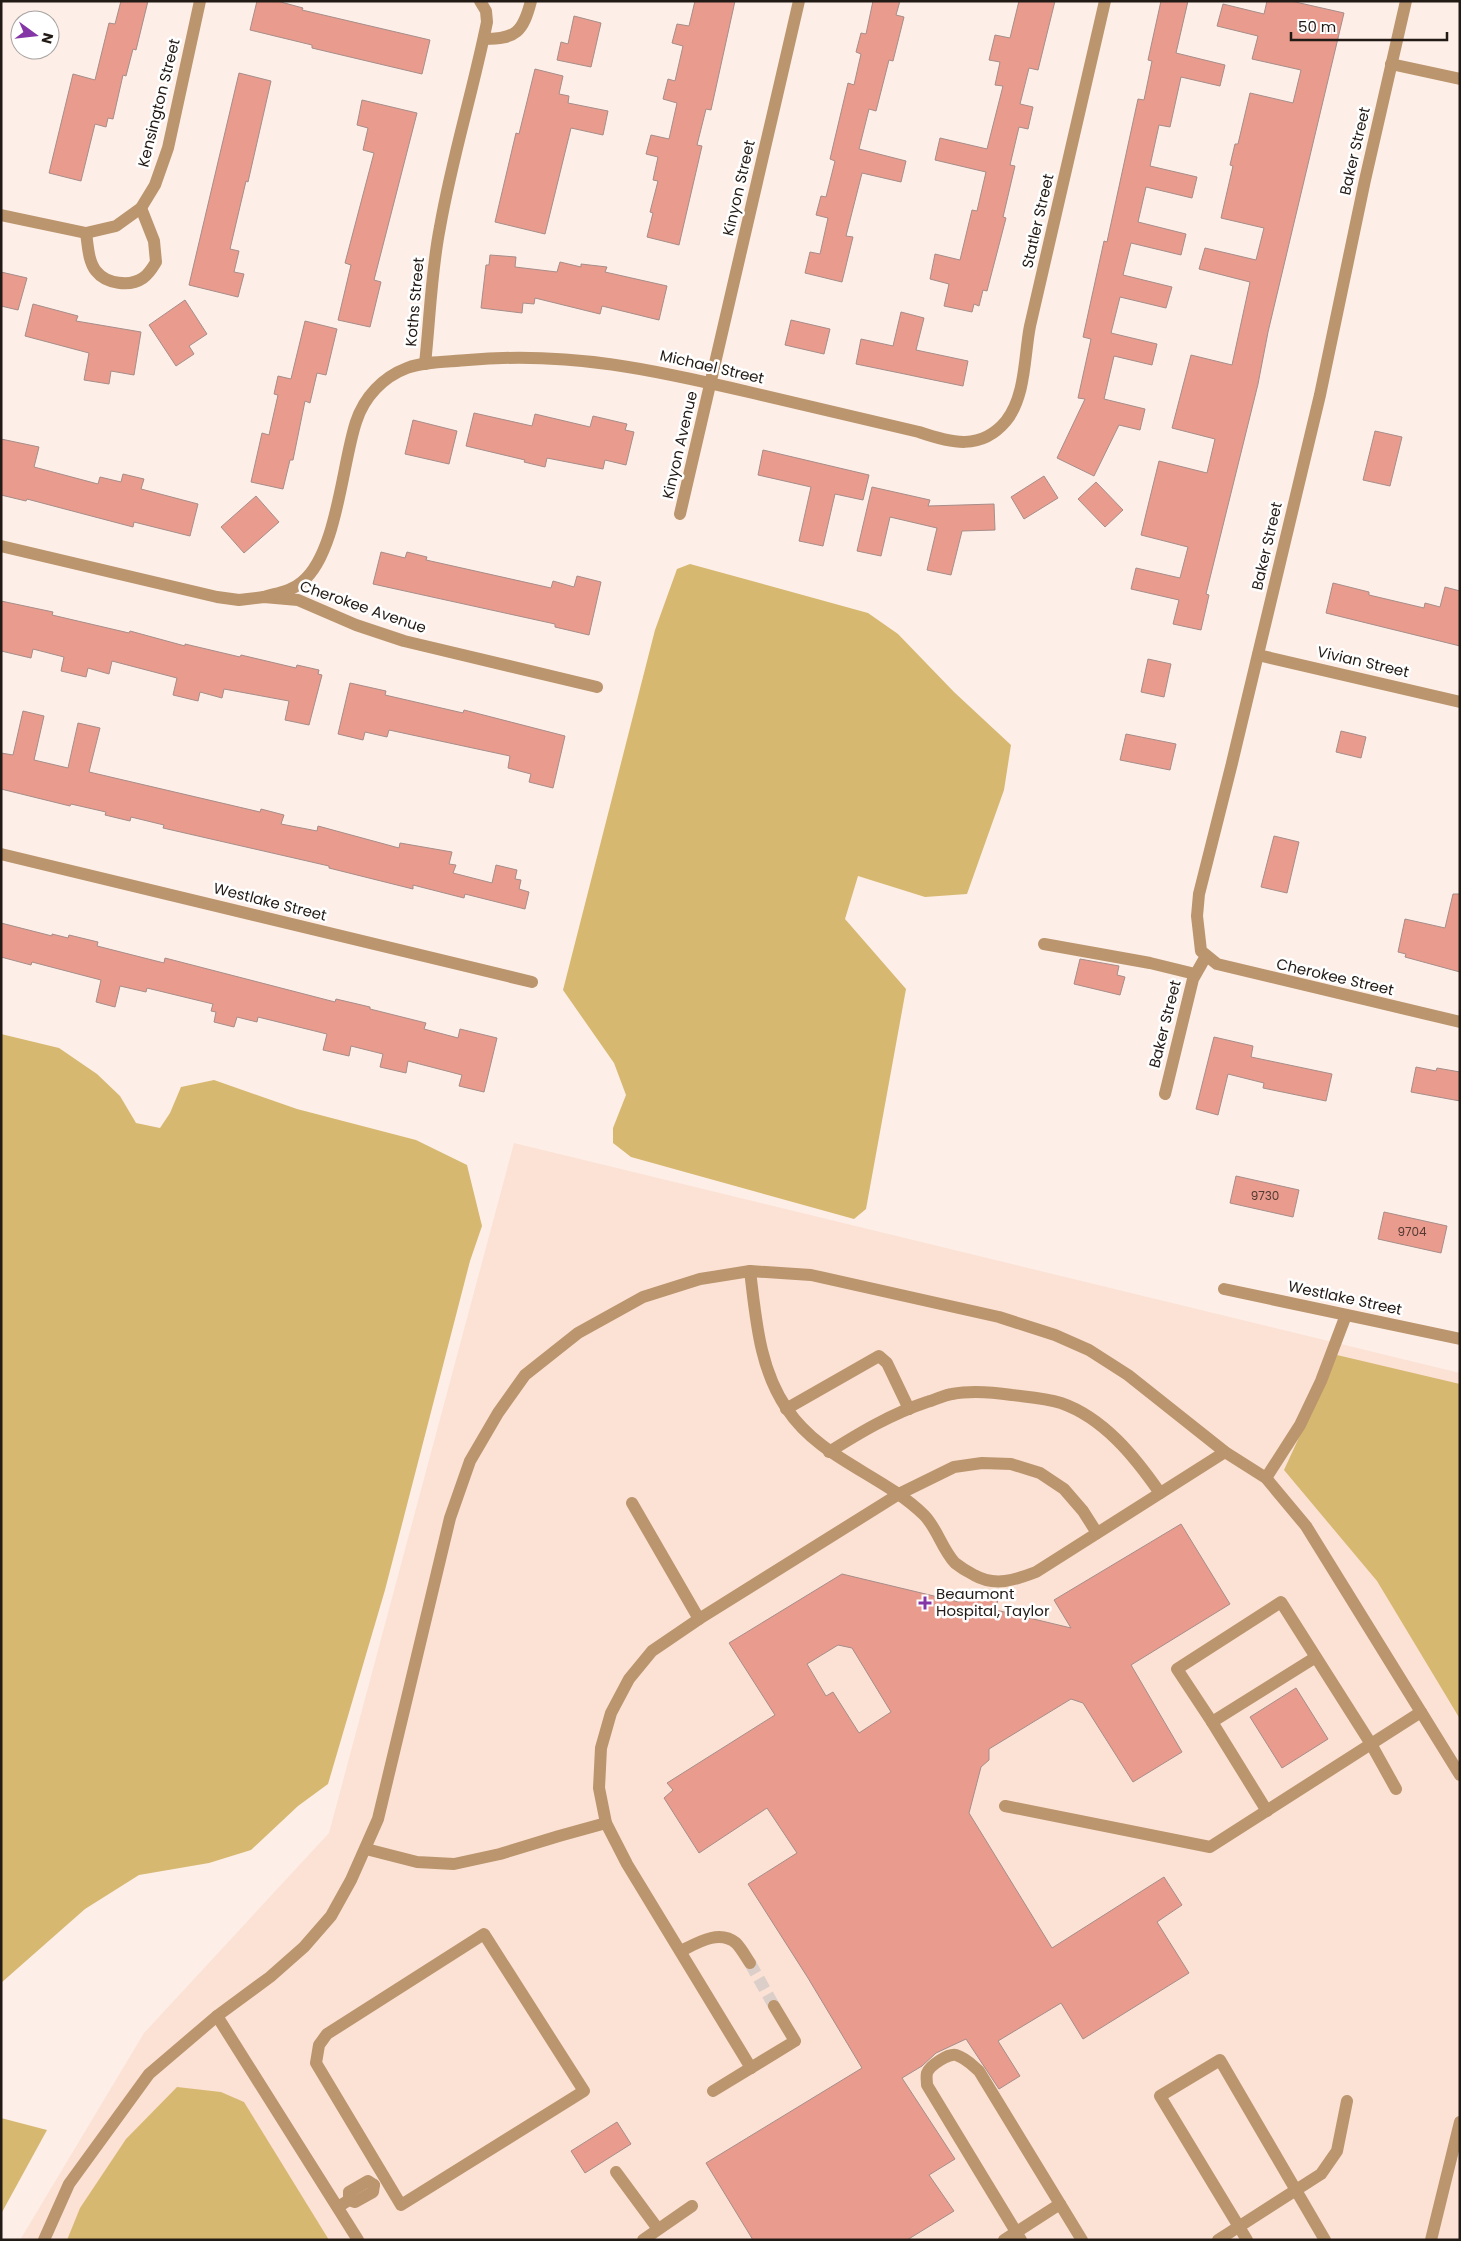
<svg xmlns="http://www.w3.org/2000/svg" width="1461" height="2241" viewBox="0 0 1461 2241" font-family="Poppins,sans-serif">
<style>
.built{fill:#fce2d5}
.forest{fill:#d7b871}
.building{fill:#e99b8d;stroke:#a78d89;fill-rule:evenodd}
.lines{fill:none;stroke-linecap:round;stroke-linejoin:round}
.minor-tunnel{stroke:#dccec8;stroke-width:12;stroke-dasharray:12 6;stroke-linecap:butt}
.minor{stroke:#bb956d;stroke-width:12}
.poi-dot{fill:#8436a7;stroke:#fff;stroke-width:2}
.labels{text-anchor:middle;stroke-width:5;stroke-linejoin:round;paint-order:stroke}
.number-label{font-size:12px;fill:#543a33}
.street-label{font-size:15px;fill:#221a15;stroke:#fff}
.poi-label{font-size:15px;fill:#221a15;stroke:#fff;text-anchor:start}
</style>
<rect width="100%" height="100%" fill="#fdeee7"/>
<polygon class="built" points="514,1143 1460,1373 1460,2240 20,2240 144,2033 329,1833"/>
<g class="forest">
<polygon points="690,564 868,613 898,634 954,692 1011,745 1004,790 967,894 925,897 858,876 845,919 906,989 866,1209 854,1219 631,1157 613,1143 613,1128 626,1095 614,1063 563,990 655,630 677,569"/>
<polygon points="1,1034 59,1048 97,1074 120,1096 136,1123 160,1128 170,1113 181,1087 214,1080 297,1109 416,1140 467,1165 482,1226 470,1261 385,1590 328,1784 298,1806 251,1850 209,1863 139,1875 85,1909 1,1983"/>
<polygon points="1337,1355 1460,1384 1460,1719 1377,1581 1284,1470"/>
<polygon points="177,2087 221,2092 244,2102 329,2240 67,2240 80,2208 126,2139"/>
<polygon points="1,2118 47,2130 1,2214"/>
</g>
<g class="building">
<polygon points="121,1 148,1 136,50 133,49 126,76 123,75 113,119 108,118 106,127 95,124 81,181 49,173 73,74 95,80 109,23 115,24"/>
<polygon points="257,1 277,1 303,8 302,10 430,40 422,74 312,48 312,45 250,30"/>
<polygon points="695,1 735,1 711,110 706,109 697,145 702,146 679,245 647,237 653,213 650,212 658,181 653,180 658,157 646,154 651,135 669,139 677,103 663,99 668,79 675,81 683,46 672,43 677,24 689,26"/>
<polygon points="873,1 900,1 896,15 904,17 893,61 889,60 876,111 869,109 859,149 906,161 901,182 862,173 846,236 853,237 842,282 805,273 810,252 820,254 828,218 816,215 821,196 826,197 835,161 830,159 848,83 854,85 861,54 856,52 861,33 866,34"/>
<polygon points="1019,1 1055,1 1038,70 1029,68 1020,104 1033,107 1028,129 1019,127 1010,165 1015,166 1003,217 1006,218 987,291 983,290 979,306 974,304 972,312 944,306 949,284 930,279 935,254 960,260 972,210 977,211 986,172 935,160 940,138 987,149 1003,86 995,85 1000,62 989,60 995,35 1010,38"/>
<polygon points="1161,1 1188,1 1176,53 1225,65 1220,86 1181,77 1170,127 1159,125 1150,166 1197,177 1192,198 1146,187 1138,222 1186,234 1181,255 1131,243 1123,275 1172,287 1166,308 1120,297 1111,333 1157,344 1152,365 1114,356 1104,399 1145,409 1140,430 1119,425 1094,476 1057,458 1085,399 1078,398 1091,339 1083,337 1104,241 1107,242 1138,99 1144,100 1152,61 1148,60"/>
<polygon points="1267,1 1291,1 1344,13 1268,332 1258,384 1206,594 1209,595 1201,630 1173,624 1179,600 1131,589 1136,568 1180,578 1188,547 1141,535 1146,514 1159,461 1207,473 1215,439 1172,428 1191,355 1232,365 1250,282 1199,269 1205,248 1256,260 1264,228 1221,218 1233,166 1230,165 1235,144 1238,144 1250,93 1293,103 1301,70 1252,59 1258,36 1217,26 1223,4 1264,14"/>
<polygon points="574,16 601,23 591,67 557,60 561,42 568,44"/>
<polygon points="535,69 563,76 559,94 569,96 568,103 608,111 603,135 571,128 545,234 495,222 516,133 519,134"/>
<polygon points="239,73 271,81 248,182 246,181 230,249 239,251 234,272 244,274 238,297 189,285"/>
<polygon points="362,100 417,113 374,280 381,282 370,327 338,320 351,265 345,263 374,153 363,150 368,128 357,125"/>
<polygon points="490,255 516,257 515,267 557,272 560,262 581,267 581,264 607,267 605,272 667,286 659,320 602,306 600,314 535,298 534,304 523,303 522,313 481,308 486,265 489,265"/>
<polygon points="1,272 27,278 18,310 1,306"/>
<polygon points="185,300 207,334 189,346 194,354 176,366 149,325"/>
<polygon points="33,304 78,316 76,321 141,332 134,375 111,371 109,384 84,380 89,353 25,336"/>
<polygon points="901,312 924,318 916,350 968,361 963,386 856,364 861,339 893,346"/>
<polygon points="791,320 830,329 824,354 785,345"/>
<polygon points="305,321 337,329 326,375 317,373 310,403 305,401 293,460 290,460 283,489 251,482 262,433 269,435 278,395 274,394 278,376 291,379"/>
<polygon points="474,413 532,426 535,414 590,427 593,416 627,424 625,430 634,432 626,465 605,460 603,469 547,458 545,467 524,462 525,460 466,446"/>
<polygon points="413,420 457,431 449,464 405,454"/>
<polygon points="1375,431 1402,437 1390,486 1363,480"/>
<polygon points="1,439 39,447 34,467 98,484 100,477 121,482 123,474 144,479 141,489 198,504 190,536 134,522 133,527 27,499 26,501 1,495"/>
<polygon points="763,450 869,475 863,500 835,494 823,546 799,541 811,487 758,475"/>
<polygon points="1044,476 1058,498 1024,519 1011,497"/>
<polygon points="1096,482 1123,510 1105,527 1078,499"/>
<polygon points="872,487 930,500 928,506 994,504 995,530 962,531 951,575 927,570 937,528 890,517 881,556 857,551"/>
<polygon points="256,496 279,522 244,553 221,527"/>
<polygon points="381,552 405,558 407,552 427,557 426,560 551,588 553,581 574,587 577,576 601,582 589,635 555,627 555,624 373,584"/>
<polygon points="1333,583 1369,592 1369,595 1424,608 1425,603 1440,607 1445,587 1460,591 1460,646 1326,613"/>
<polygon points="1,601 53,612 52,615 129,633 130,631 185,646 185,644 240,657 241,655 296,668 297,665 319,670 318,674 322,675 309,725 285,720 289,701 224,689 222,698 200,692 198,701 173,695 177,678 112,661 109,674 88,668 86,677 61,671 64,657 33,649 31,658 1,651"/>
<polygon points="1148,659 1171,664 1164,697 1141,692"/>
<polygon points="350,683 386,691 385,695 463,713 464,710 565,736 553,788 529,782 531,774 508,768 510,756 389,730 387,737 365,732 363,740 338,734"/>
<polygon points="23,711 44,716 34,760 68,768 78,723 100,728 89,772 260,812 261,809 284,815 281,824 317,831 318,826 399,848 400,843 452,852 449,864 456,865 453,873 492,883 496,865 517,870 515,879 521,880 519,889 529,892 525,909 465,894 464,898 413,885 413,889 329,868 329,866 163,828 164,825 131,817 130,821 105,815 106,812 71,804 70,806 1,789 1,753 13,755"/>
<polygon points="1341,731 1366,737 1361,758 1336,752"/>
<polygon points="1126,734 1176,744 1170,770 1120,760"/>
<polygon points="1274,836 1299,842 1287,893 1261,887"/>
<polygon points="1453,894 1460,894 1460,972 1405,957 1406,954 1398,952 1405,919 1445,928"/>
<polygon points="1,923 52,936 52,934 68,938 69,935 98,942 97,946 164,963 165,958 335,1002 336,999 370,1007 370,1009 426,1023 424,1029 458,1038 460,1029 497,1038 484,1092 459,1086 462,1075 408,1061 406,1073 380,1067 383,1054 351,1046 349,1056 323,1050 327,1034 258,1017 257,1022 237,1017 234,1027 214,1022 216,1012 211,1011 213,1004 147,988 146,992 120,986 115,1007 96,1002 101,980 32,962 31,965 1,957"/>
<polygon points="1080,959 1119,966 1117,975 1125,977 1120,995 1074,984"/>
<polygon points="1214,1037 1253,1046 1251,1057 1332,1074 1326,1101 1263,1088 1264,1083 1228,1074 1218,1115 1196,1109"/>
<polygon points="1416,1067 1436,1071 1437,1068 1460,1072 1460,1101 1411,1092"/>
<polygon points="1236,1176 1299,1190 1293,1217 1230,1203"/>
<polygon points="1384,1212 1447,1226 1441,1253 1378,1239"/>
<path d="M1181,1524L1230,1604L1131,1665L1182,1752L1133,1782L1083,1703L1071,1699L989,1749V1760L981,1767L969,1813L1052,1948L1164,1877L1182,1905L1157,1922L1189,1973L1083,2039L1061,2003L998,2041L1020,2076L999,2089L966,2039L936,2053L922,2066L902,2078L955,2159L929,2175L954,2211L907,2240H753L706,2163L862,2068L808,1978L748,1884L797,1853L767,1808L699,1853L664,1798L673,1790L667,1783L775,1715L729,1643L842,1574L959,1602L962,1590L998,1598L996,1610L1071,1628L1054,1600ZM838,1645L852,1648L891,1712L859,1733L833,1692L826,1696L807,1664Z"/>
<polygon points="1296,1688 1328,1739 1282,1768 1250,1717"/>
<polygon points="617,2122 631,2144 585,2173 571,2151"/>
</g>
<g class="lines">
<polyline class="minor-tunnel" points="750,1963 774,2006"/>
<g class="minor">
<polyline points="1406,1 1365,180 1320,395 1232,763 1199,894 1197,916 1201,951 1217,964 1460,1022"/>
<path d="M484,39C516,39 523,32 531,1"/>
<polyline points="1391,64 1460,79"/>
<polyline points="1,215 86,233 116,226 141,208 155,185 168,148 200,1"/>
<path d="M86,233C88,245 88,261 96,271C106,284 130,287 143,278C149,274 153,267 156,262L154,241L141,208"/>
<path d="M425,364C430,318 431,272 440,227C452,158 473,91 487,22L486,11L480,1"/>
<polyline points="680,514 799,1"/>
<polyline points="1,546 217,597 239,600 264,597 298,600 356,625 404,641 597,687"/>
<path d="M264,597C277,593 292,591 302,582C337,554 342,464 356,422C364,397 383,377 407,368C426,361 448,362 468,360C570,351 655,370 753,393C808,406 864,419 919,432C951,443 981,451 1006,421C1026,396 1024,356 1030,326C1055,218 1080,110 1105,1"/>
<polyline points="1258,655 1460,702"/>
<polyline points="1,854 532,982"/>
<polyline points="1044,944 1150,963 1195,974"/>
<polyline points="1165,1094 1193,979 1206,956"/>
<path d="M750,1271C756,1319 759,1368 787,1409C820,1459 882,1474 924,1515C937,1528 942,1549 955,1563C960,1567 968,1572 974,1575C995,1587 1015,1580 1036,1572L1225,1452"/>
<polyline points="1224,1289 1460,1339"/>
<polyline points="786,1409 879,1356 887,1363 909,1409"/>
<path d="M829,1452C861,1432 891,1414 927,1402C935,1400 944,1395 952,1394C972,1390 992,1392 1012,1395C1028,1397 1045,1398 1061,1403C1104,1418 1135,1457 1160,1493"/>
<polyline points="1266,1478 1300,1425 1321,1381 1346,1315"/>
<polyline points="632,1503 699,1619"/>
<polyline points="1316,1657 1212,1722 1177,1669 1281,1602 1371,1744 1421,1712"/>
<polyline points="1212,1722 1267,1811"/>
<polyline points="1005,1806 1210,1847 1371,1744 1396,1789"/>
<polyline points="366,1849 417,1862 454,1864 500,1854 559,1836 606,1823"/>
<polygon points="484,1934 584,2091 401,2205 316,2063 319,2045 327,2034"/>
<path d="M681,1951C697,1943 719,1929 736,1943C741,1948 746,1957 750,1963"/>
<polyline points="217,2016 358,2240"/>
<polyline points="751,2068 627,1864 606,1823 599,1788 601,1748 611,1713 629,1679 652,1651 699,1619 899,1494 954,1467 982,1463 1011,1464 1040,1473 1064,1489 1083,1511 1097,1533"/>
<polyline points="713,2091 795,2041 774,2006"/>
<polyline points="616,2172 658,2229"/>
<polyline points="349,2200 349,2192 368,2181 374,2185"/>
<polyline points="338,2207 349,2200 355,2202 373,2192 374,2185"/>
<polyline points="44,2240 69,2184 149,2074 217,2016 270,1977 304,1947 331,1916 351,1880 378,1819 450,1518 470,1461 498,1413 525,1375 578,1333 643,1297 700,1279 750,1271 811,1275 999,1317 1055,1335 1089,1350 1128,1375 1225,1452 1266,1478 1306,1526 1460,1775"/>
<polyline points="643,2240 692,2206"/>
<polyline points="1004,2240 1060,2204"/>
<path d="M1021,2240L927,2085C927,2081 926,2077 927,2073C930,2065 949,2053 956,2055C966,2058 972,2065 979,2071L1082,2240"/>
<polyline points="1218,2240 1321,2174 1337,2151 1347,2101"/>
<polyline points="1247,2240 1160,2096 1220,2060 1325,2240"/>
<polyline points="1431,2240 1460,2122"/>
</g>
</g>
<path class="poi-dot" d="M922.5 1595.5h5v5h5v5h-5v5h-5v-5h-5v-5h5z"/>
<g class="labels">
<g class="number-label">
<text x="1265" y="1200">9730</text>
<text x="1412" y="1236">9704</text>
</g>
<g class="street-label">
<text transform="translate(159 103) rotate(-76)" y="5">Kensington Street</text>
<text transform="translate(1355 151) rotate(-77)" y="5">Baker Street</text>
<text transform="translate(739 188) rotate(-77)" y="5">Kinyon Street</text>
<text transform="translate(1038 221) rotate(-77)" y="5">Statler Street</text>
<text transform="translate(415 302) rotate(-85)" y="5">Koths Street</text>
<text transform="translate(712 367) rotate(13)" y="5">Michael Street</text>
<text transform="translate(680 445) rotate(-77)" y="5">Kinyon Avenue</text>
<text transform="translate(1267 546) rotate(-77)" y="5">Baker Street</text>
<text transform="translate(363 607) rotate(19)" y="5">Cherokee Avenue</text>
<text transform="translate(1363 662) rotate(13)" y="5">Vivian Street</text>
<text transform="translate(270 902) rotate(14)" y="5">Westlake Street</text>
<text transform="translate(1335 977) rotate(13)" y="5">Cherokee Street</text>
<text transform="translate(1165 1024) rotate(-76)" y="5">Baker Street</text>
<text transform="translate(1345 1298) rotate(12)" y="5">Westlake Street</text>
</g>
<g class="poi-label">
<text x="936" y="1599">Beaumont<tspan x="936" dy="17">Hospital, Taylor</tspan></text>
</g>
</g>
<rect width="1461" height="2241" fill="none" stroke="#221a15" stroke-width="5"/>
<g transform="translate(35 35) rotate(105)"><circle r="24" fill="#ffffff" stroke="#a7a3a1"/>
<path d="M0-4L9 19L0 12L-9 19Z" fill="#8436a7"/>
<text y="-8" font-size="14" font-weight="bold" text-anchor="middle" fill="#221a15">N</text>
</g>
<path d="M1291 32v8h156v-8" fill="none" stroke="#221a15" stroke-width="2.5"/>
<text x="1298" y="32" font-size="15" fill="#221a15" stroke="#ffffff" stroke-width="4" paint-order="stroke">50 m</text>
</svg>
